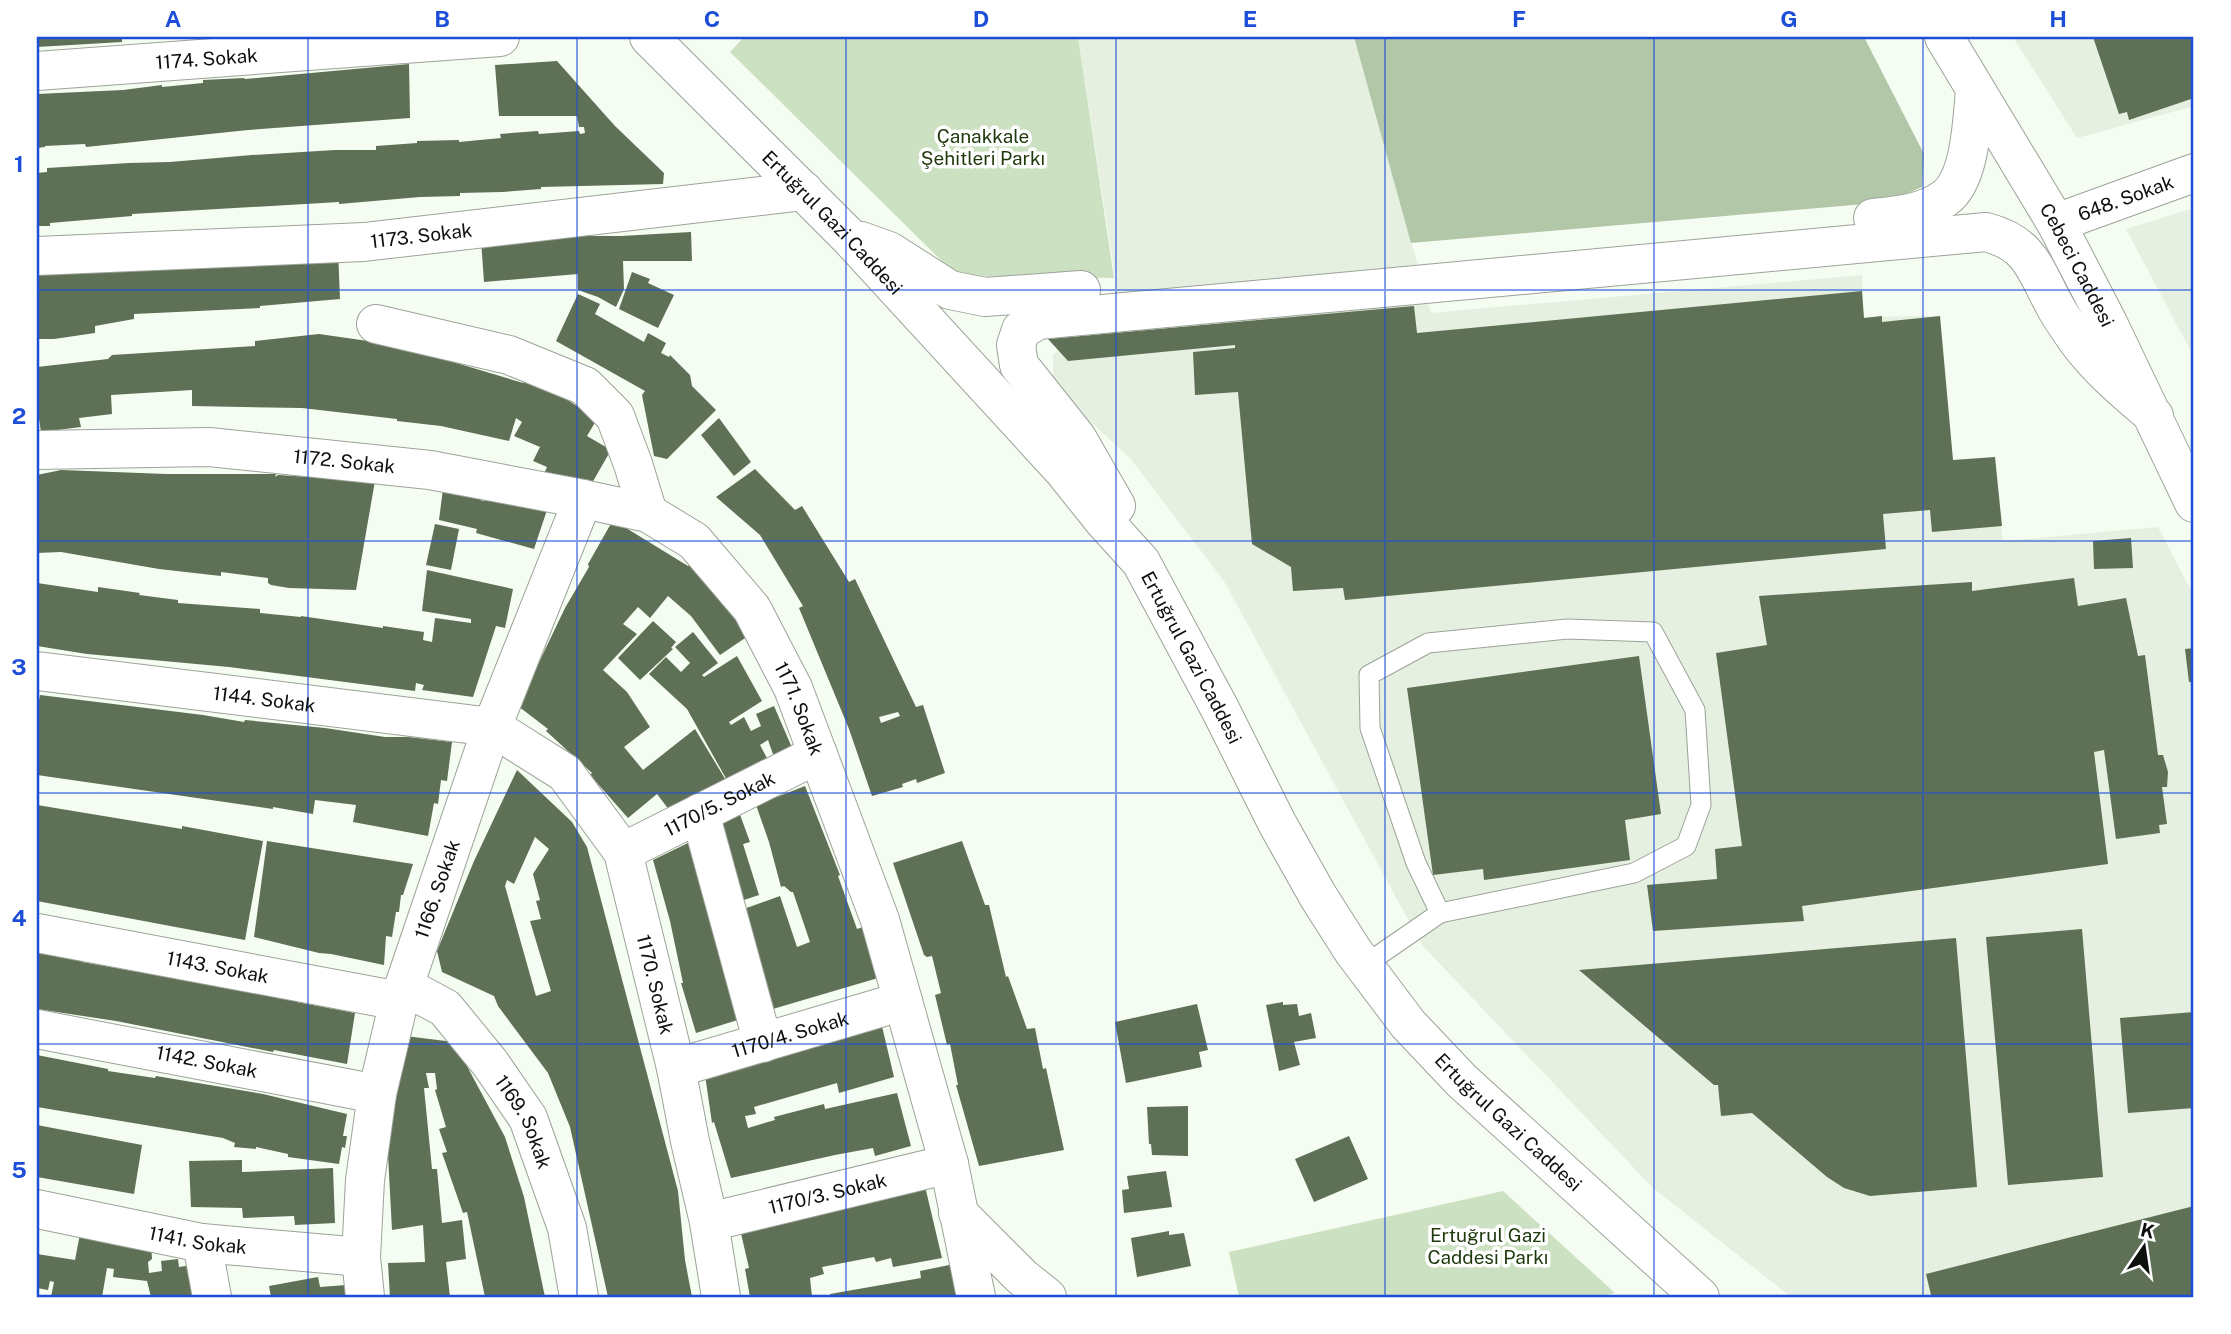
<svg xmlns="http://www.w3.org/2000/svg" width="2231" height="1334" viewBox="0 0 2231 1334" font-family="'Public Sans',sans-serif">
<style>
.built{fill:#e5f0e0}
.green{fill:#cce1c2}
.forest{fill:#b2c6a8}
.building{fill:#5e7055;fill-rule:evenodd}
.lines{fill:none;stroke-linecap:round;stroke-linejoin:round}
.lane-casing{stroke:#9ca399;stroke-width:21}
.street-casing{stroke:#9ca399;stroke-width:40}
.secondary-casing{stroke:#9ca399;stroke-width:40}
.primary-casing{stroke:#9ca399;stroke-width:40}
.lane{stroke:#fff;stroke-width:19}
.street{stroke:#fff;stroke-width:38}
.secondary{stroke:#fff;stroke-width:38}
.primary{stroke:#fff;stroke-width:38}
.grid{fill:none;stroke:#1d4ed8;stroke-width:2;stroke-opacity:0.55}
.labels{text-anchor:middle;stroke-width:7;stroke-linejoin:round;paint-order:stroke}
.street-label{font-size:19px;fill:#0d100c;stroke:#fff}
.park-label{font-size:19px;fill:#1e390c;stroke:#fff}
.neatline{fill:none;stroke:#1d4ed8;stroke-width:2.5}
.grid-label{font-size:23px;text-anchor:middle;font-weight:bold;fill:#1d4ed8}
</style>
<rect width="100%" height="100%" fill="#f5fcf1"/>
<g class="built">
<polygon points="1078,37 1354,37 1431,313 1862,275 1863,317 1930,316 1948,467 1991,461 2003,541 2158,527 2194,596 2194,1297 1791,1297 1652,1187 1422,945 1224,581 1130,458 1069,402 1053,377 1053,355 1066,346 1125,341"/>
<polygon points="2013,37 2194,37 2194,106 2077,138"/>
<polygon points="2194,208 2194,357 2126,229"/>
</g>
<g class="green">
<polygon points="744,37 1078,37 1114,278 957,276 730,52"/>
<polygon points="1503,1191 1615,1293 1600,1297 1239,1297 1229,1252"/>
</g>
<polygon class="forest" points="1354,37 1864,37 1924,154 1922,187 1887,202 1411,243"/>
<g class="building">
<polygon points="37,37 122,37 122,42 37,47"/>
<polygon points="2093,37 2194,37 2194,98 2129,120 2127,112 2119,114"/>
<polygon points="557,61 615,126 664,173 663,184 541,187 541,189 502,192 460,193 460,196 420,197 339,204 339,202 132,214 132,216 50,223 50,226 37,226 37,173 47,172 47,168 129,163 170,162 252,155 335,150 376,150 376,146 417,143 417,141 459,140 459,142 501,138 500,134 538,131 539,134 579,131 580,134 585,133 584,127 579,127 577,116 499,116 495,65"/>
<polygon points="409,64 410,118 248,130 86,147 85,144 45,146 45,147 37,148 37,94 123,90 162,85 162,87 203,83 203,80 244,78 245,79"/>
<polygon points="691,232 692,261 623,261 624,289 616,307 598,297 578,290 578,274 484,282 481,240 571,236 621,236"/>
<polygon points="338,250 340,299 260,306 260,308 134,314 134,319 95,326 95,333 54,339 37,339 37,271"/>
<polygon points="632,272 650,279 648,283 674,295 658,328 619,309"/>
<polygon points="1862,291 1864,318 1882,316 1882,322 1940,316 1953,460 1995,457 2002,526 1932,532 1930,510 1883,514 1886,549 1345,600 1343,588 1293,591 1291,567 1252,544 1238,392 1195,395 1193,352 1235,348 1235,345 1068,361 1048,339 1414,306 1417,333"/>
<polygon points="578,294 600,304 595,314 644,342 648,333 666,343 661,353 669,357 670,355 690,375 692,386 716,410 667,459 654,456 642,395 645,391 556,341"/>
<polygon points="319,334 389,344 453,358 453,362 523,383 528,377 568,398 566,399 597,419 587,436 611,450 588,490 544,474 547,467 533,461 540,447 514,436 522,422 516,418 509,441 441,426 397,421 397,419 302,408 192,406 192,390 111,395 112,414 79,418 81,427 41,432 37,405 37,367 108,359 112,355 255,346 255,341"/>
<polygon points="719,418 751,462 734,476 701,435"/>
<path d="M755,469L795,510L802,506L849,582L855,579L916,707L923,705L945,773L917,783L916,779L902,784L903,787L872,796L849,729L799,608L803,606L760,535L716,497ZM898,712L900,716L881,723L879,717Z"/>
<polygon points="61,470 166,474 276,474 275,477 278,475 375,481 356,590 289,588 271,585 268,583 268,578 221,572 221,576 159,569 61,552 37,553 37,475"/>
<polygon points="444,481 483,491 480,500 484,501 485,494 548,507 534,549 476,533 477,529 439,520"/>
<polygon points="613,520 688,566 697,557 757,630 720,655 691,616 668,596 650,618 638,607 623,624 637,634 603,670 627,692 650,727 624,747 643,770 695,729 727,782 676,819 657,794 628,818 590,775 592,773 546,731 548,729 518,706 565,608 589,567 588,564"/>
<polygon points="435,524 459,529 451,570 426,565"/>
<polygon points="2131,538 2133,568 2094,569 2093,541"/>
<polygon points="427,570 513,589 505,628 496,626 473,697 422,690 424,685 416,683 415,691 229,667 87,654 37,646 37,583 98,592 98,587 140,593 139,595 178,600 178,603 260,609 260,613 301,617 301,616 383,628 383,626 424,632 423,640 432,642 435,618 471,623 471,619 422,611"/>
<polygon points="2074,578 2078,606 2126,598 2138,656 2145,655 2158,755 2163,755 2168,772 2167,787 2162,787 2167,824 2159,825 2160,833 2116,839 2104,750 2094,752 2108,864 1802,906 1804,921 1653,931 1647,885 1717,879 1715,849 1742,846 1716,653 1767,645 1759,596 1972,582 1972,591"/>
<polygon points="653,621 676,642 671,648 673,649 640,680 618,658"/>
<polygon points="693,632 718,663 702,675 704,677 737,656 762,701 729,722 731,725 744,717 751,731 761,726 756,714 774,706 793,750 774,757 768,740 760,745 768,760 728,782 687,709 649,674 666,657 681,672 690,663 675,647"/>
<polygon points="2194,648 2194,682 2189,682 2185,649"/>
<polygon points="1639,656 1661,814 1625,820 1630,860 1484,880 1483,869 1433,875 1407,688"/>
<polygon points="40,695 203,715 244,722 245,720 325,728 385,737 408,737 452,742 447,781 441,780 438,804 434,803 428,836 353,822 356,805 315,800 313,814 273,807 273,809 37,775 37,712"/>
<path d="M517,770L572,822L587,847L678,1191L685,1260L692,1297H608L570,1127L548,1073L498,1006L494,996L442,972L437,951L474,861ZM535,837L549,849L533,874L540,900L536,901L541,919L530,921L551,991L536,996L505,886L507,880L514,884Z"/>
<polygon points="805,786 840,875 838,876 857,929 863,927 878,978 766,1011 738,911 780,896 797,947 810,942 793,892 791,892 784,886 781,887 769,842 756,805"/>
<polygon points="37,805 182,829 182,826 263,841 245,940 37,901"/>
<polygon points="739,812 750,842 743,844 759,895 735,903 708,826"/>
<polygon points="267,841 413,864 403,895 401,895 399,912 396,912 392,937 386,936 384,965 331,954 319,953 254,937"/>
<polygon points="962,841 985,905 989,905 1006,977 1008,976 1027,1029 1035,1028 1043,1069 1046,1068 1064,1150 979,1166 956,1085 958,1085 950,1044 947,1045 935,995 941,993 932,956 927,957 924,955 893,863"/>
<polygon points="688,843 744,1018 696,1033 681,983 683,983 670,921 653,860"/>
<polygon points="2082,929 2103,1177 2008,1185 1986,937"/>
<polygon points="1956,938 1977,1187 1870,1196 1844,1188 1827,1177 1752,1113 1721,1116 1718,1085 1714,1085 1579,970"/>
<polygon points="37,951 82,960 82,962 298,1000 297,1002 355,1013 347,1064 274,1050 273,1052 116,1021 37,1009"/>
<polygon points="1283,1002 1283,1005 1297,1004 1299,1016 1311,1013 1316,1038 1294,1042 1300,1065 1279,1071 1266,1005"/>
<polygon points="1197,1004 1208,1050 1199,1052 1202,1067 1126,1083 1115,1022"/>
<polygon points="2194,1012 2194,1108 2128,1113 2120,1018"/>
<polygon points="881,1022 894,1077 839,1093 837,1083 754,1107 756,1114 745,1116 748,1128 775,1120 774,1117 824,1104 825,1109 897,1093 911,1146 875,1156 873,1148 835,1155 731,1178 714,1122 712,1123 705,1075"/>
<polygon points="397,1035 454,1042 505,1137 524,1197 545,1297 485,1297 467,1212 463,1213 442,1153 447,1152 439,1129 446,1127 435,1090 437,1089 435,1073 426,1073 429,1088 424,1088 432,1169 437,1169 442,1223 462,1220 466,1259 446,1262 450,1297 390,1297 388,1263 425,1262 423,1225 392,1230 388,1155"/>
<polygon points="37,1055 108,1069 108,1071 155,1078 156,1076 263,1094 347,1114 343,1136 347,1136 345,1148 342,1147 339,1164 288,1157 288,1154 256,1147 256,1149 234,1147 235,1143 223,1138 37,1107"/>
<polygon points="1188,1106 1188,1156 1152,1155 1151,1144 1149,1144 1147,1107"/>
<polygon points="37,1125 142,1145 134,1194 37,1177"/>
<polygon points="1349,1136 1368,1179 1314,1202 1295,1159"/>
<polygon points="242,1160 242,1172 333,1168 335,1223 295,1225 294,1216 243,1218 242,1208 191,1207 189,1161"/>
<polygon points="1166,1171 1172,1207 1124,1213 1122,1190 1129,1189 1127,1176"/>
<polygon points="924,1182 942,1258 893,1267 891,1258 876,1262 874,1257 822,1267 824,1274 810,1278 812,1297 750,1297 745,1269 749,1268 739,1225"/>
<polygon points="2194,1206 2194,1297 1934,1297 1931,1295 1926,1274"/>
<polygon points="1169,1231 1169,1235 1184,1233 1191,1266 1137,1277 1131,1238"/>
<polygon points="80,1234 151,1243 152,1259 148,1262 149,1273 162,1271 161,1261 178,1259 179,1267 200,1264 208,1297 151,1297 147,1281 113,1277 114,1269 107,1268 102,1297 51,1297 54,1282 50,1281 48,1290 37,1288 37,1254 75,1260"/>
<polygon points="954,1264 958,1297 830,1297 830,1294 921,1278 920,1271"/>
<polygon points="318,1277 320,1287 346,1285 347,1297 271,1297 269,1286"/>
</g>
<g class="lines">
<defs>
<polyline id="lane" points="1363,966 1440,913 1634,873 1686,846 1701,805 1695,710 1653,632 1567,629 1428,643 1369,675 1370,728 1416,863 1440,913"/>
<g id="street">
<path id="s1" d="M37,71L500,37"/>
<path id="s2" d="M37,256L364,242L804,191"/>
<polyline points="376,324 509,355 585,386 615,416 633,464 648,513"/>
<path id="s3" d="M37,450L209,447L430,470L583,499L648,513L694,541L752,609L793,688L880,920L949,1164L976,1297"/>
<path id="s4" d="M37,671L492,727L565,773L623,852L676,1068L690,1141L709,1222L721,1297"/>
<polyline points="700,813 763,1043"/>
<path id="s5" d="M623,852L818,754"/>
<path id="s6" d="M37,933L399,1001"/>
<path id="s7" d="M404,986L445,1008L490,1063L528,1118L567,1228L579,1297"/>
<path id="s8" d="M37,1029L377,1094"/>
<path id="s9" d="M676,1068L903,1001"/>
<path id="s10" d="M37,1209L202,1243L361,1257"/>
<polyline points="958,1213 1022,1277 1047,1297"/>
<path id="s11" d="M709,1222L949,1164"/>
<polyline points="202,1243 212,1297"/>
<path id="s12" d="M365,1297L361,1257L365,1180L377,1094L399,1001L492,727L583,499"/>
</g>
<g id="secondary">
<path id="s13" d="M2056,223L2194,173"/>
</g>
<g id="primary">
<path id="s14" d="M649,37L849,237L1063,470L1103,520L1141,562L1220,709L1277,823L1318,896L1353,951L1408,1024L1462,1081L1700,1297"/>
<path id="s15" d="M1944,37L2056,223L2108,323L2194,503"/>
<path d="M1873,218C1897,216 1925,213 1945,198C1971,179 1972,120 1975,90"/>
<polyline points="861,241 889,251 950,290 985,297 1081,290"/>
<path d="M1116,506L1077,438L1019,365L1016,345L1021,330L1038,320L1986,232C2032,244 2035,271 2056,308C2062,319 2070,330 2077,340C2099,370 2126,392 2154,416"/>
</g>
</defs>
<use href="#lane" class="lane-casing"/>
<use href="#street" class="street-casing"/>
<use href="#secondary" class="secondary-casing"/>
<use href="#primary" class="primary-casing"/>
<use href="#lane" class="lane"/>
<use href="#street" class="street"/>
<use href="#secondary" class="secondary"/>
<use href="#primary" class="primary"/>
</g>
<path class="grid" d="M308,37V1297M577,37V1297M846,37V1297M1116,37V1297M1385,37V1297M1654,37V1297M1923,37V1297M37,290H2194M37,541H2194M37,793H2194M37,1044H2194"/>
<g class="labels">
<g class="street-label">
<text dy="7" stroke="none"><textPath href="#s1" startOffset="170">1174. Sokak</textPath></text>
<text dy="7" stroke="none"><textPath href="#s13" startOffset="74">648. Sokak</textPath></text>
<text dy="7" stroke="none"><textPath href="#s14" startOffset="261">Ertuğrul Gazi Caddesi</textPath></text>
<text dy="7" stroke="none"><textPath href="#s2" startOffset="385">1173. Sokak</textPath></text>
<text dy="7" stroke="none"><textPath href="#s15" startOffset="264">Cebeci Caddesi</textPath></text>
<text dy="7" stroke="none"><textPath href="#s3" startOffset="308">1172. Sokak</textPath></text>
<text dy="7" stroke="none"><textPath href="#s14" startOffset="828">Ertuğrul Gazi Caddesi</textPath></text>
<text dy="7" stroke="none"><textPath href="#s4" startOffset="229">1144. Sokak</textPath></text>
<text dy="7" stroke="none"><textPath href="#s3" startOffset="870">1171. Sokak</textPath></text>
<text dy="7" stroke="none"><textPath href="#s5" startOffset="108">1170/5. Sokak</textPath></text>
<text dy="7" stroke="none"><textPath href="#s12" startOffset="418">1166. Sokak</textPath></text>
<text dy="7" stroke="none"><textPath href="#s6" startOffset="184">1143. Sokak</textPath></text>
<text dy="7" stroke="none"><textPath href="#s4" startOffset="779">1170. Sokak</textPath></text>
<text dy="7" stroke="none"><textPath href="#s9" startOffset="119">1170/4. Sokak</textPath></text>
<text dy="7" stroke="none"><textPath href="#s8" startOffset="173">1142. Sokak</textPath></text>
<text dy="7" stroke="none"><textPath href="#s14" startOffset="1395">Ertuğrul Gazi Caddesi</textPath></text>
<text dy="7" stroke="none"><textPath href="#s7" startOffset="186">1169. Sokak</textPath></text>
<text dy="7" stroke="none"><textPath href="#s11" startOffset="122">1170/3. Sokak</textPath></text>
<text dy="7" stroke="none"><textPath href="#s10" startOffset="164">1141. Sokak</textPath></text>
</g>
<g class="park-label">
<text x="983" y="143">Çanakkale<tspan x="983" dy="22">Şehitleri Parkı</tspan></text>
<text x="1488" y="1242">Ertuğrul Gazi<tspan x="1488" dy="22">Caddesi Parkı</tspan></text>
</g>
</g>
<rect width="2231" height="1334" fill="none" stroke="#ffffff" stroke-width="77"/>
<g transform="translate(2144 1247) rotate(13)" stroke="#ffffff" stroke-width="5" paint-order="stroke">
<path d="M0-5L12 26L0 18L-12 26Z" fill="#0d100c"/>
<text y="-10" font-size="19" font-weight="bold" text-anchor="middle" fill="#0d100c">K</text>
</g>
<rect x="38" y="38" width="2154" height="1258" class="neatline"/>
<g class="grid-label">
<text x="173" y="27">A</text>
<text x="442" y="27">B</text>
<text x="712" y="27">C</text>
<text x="981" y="27">D</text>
<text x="1250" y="27">E</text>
<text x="1519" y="27">F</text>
<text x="1789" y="27">G</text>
<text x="2058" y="27">H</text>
<text x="19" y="172">1</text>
<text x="19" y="424">2</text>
<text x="19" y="675">3</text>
<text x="19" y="926">4</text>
<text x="19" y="1178">5</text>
</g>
</svg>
